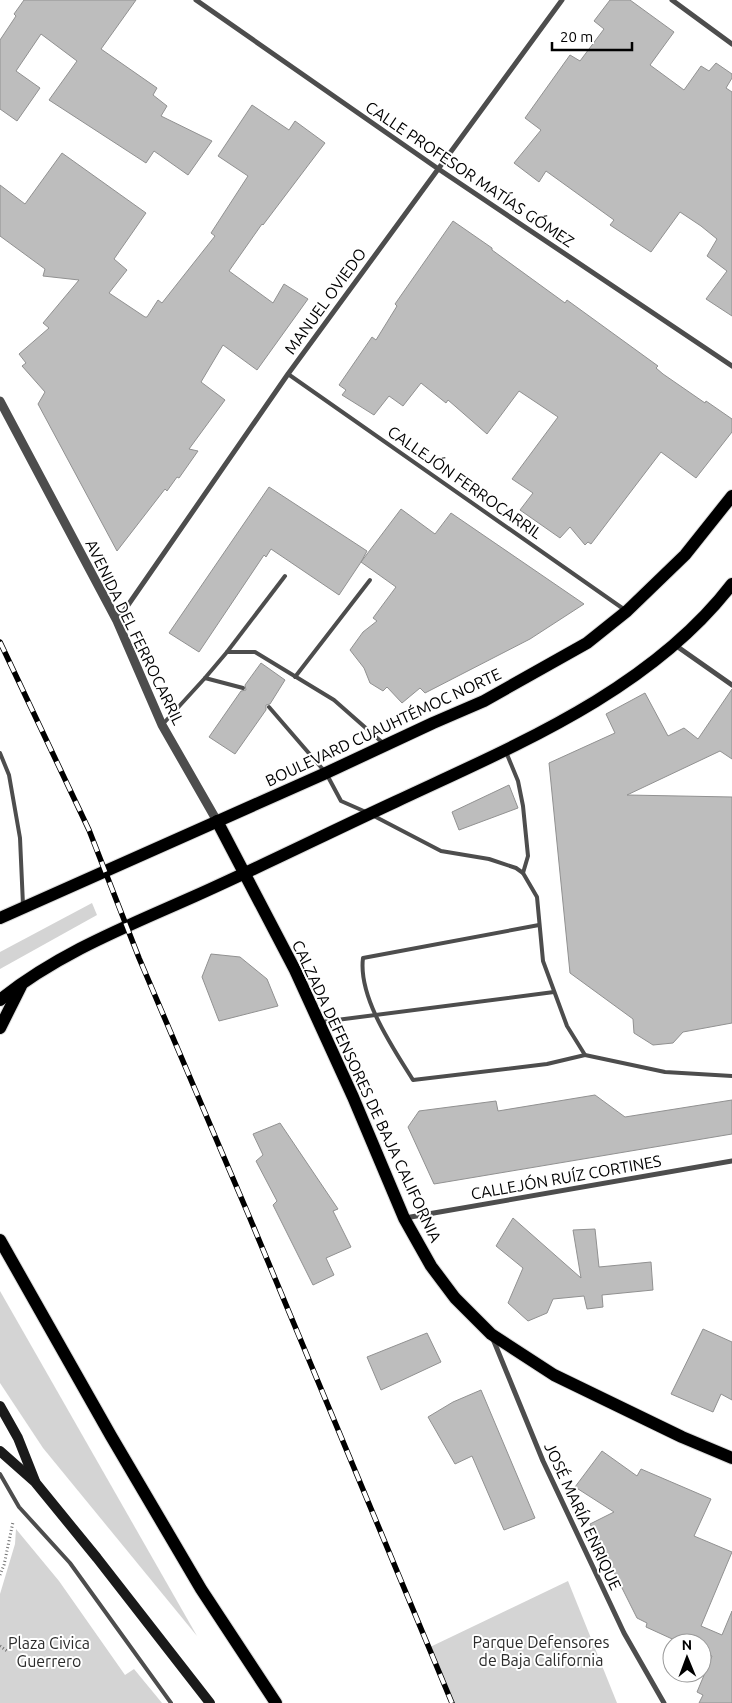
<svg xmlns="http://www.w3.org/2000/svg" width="732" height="1703" viewBox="0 0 732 1703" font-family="Ubuntu,sans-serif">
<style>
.green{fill:#d4d4d4}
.building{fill:#bdbdbd;stroke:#919191}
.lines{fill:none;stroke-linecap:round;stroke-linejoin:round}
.primary-casing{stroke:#dbdbdb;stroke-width:14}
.path{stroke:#6f6f6f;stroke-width:3;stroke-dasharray:1 2.5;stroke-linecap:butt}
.service{stroke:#4d4d4d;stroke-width:4}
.minor{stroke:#4d4d4d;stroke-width:5}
.tertiary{stroke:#4d4d4d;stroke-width:9}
.secondary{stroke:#1a1a1a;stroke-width:10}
.primary{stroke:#000;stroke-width:12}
.rail-casing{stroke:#000;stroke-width:5.5}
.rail{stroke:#fff;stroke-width:4;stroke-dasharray:11;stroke-linecap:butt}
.labels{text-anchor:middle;stroke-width:4;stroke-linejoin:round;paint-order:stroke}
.street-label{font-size:16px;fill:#000;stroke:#fff}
.park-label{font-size:16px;fill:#2b2b2b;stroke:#fff}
</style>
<rect width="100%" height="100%" fill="#fff"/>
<g class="green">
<polygon points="92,903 97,915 0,969 0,952"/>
<polygon points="0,1291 197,1636 43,1448 0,1383"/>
<polygon points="16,1529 59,1581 125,1675 134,1669 162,1703 0,1703 0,1594 15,1544"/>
<polygon points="568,1581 617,1703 452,1703 428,1648"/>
</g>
<g class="building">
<polygon points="24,0 136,0 101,49 157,88 153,95 167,106 161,116 212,141 188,175 154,151 146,163 49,100 77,61 41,34 16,71 40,88 17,121 0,109 0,40 16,16 14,14"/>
<polygon points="610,0 630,0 674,32 650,65 684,90 701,66 709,71 716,63 732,74 732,78 726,88 732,92 732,316 706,299 727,271 707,256 717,239 701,226 680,212 651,252 610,225 614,220 546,171 539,182 514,163 541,130 525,118 570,55 580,61 604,29 594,21"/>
<polygon points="252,105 289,130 295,121 325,143 263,225 262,224 229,271 273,303 284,284 308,299 257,370 223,345 201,382 225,400 189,449 198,451 179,478 177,477 167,491 165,489 117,551 38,404 45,392 22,366 26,363 19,354 49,328 43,323 79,280 43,276 45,269 0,236 0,185 25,204 62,153 146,213 114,259 127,270 109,293 145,317 147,317 158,300 162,303 215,236 211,233 248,176 218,156"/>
<polygon points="453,221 492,248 492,250 565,303 567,300 658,366 656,368 663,374 705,403 706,401 732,419 732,432 696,478 661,452 591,544 588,542 585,545 570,527 560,538 520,510 533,493 512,479 558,417 519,391 487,434 448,400 446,403 421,383 403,406 389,396 374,415 342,395 346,390 339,385 372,337 376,340 397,306 395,304"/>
<polygon points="269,487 367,551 361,562 401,509 435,534 451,513 584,604 530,639 425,693 420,688 402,703 387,687 383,691 370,683 364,668 350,650 363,632 377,621 373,618 396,587 361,562 339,595 271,549 266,557 264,555 199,652 169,633"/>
<polygon points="261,663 285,680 270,704 266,705 266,710 235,754 209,737 241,691 246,690 245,685"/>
<polygon points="732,689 732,759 720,751 627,795 732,797 732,1023 683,1032 673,1043 653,1045 634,1033 633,1019 570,973 549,763 615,733 606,714 645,693 668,736 684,728 698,739"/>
<polygon points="509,785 518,808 459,830 452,812"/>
<polygon points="211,954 240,957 267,979 278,1006 219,1021 202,977"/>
<polygon points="595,1095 625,1117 732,1100 732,1134 434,1184 408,1127 419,1111 496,1101 498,1111"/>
<polygon points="280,1123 338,1209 333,1211 351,1247 326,1258 334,1275 313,1285 273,1205 277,1201 256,1161 263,1155 253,1134"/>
<polygon points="513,1218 581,1278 573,1230 595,1229 599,1267 651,1262 653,1290 602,1295 603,1307 587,1309 584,1296 553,1299 547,1313 528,1321 508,1303 523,1268 496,1246"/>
<polygon points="703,1329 732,1342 732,1400 721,1394 713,1412 671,1394"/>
<polygon points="427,1333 441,1362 381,1390 367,1357"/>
<polygon points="481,1390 535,1518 504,1530 472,1456 455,1464 428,1417 453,1402"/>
<polygon points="602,1451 637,1476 641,1469 711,1499 694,1536 732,1552 701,1626 722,1635 732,1611 732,1703 699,1703 703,1695 697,1692 712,1656 702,1652 702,1643 681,1643 646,1627 647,1623 637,1618 590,1524 614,1512 575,1487"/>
</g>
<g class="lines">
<defs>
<g id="primary">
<polyline points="217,821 295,970 353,1097 404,1218 431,1266 455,1298 491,1334 554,1375 682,1437 732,1458"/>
<polyline points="0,918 326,773 433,723 484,701 587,643 627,611 685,555 732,496"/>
<path d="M0,1000C58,953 128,926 195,896C262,866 328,833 395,802C514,746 650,691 732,584"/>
<polyline points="0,1028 21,986"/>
<polyline points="0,1240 111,1436 201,1589 276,1703"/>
</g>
</defs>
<use href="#primary" class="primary-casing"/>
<g class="path">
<polyline points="0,1575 4,1565 13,1522"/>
<polyline points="0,1646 7,1651"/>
</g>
<g class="service">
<polyline points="288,374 625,610"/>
<polyline points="227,652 285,576"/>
<polyline points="295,677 370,580"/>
<polyline points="205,678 227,652 255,652 334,700 384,744"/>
<polyline points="269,707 326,773 341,801 366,812"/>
<polyline points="162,725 205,678 243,688"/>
<polyline points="506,752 518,781 523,806 528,856 523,873"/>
<polyline points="0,753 9,775 20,838 23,905"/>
<polyline points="372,815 441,851 489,859 516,868 523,873 537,897 543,961 567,1026 585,1055 665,1072 732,1076"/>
<path d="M539,925L363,958C358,997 393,1048 413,1080L547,1064L585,1055"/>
<polyline points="321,1022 554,992"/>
<polyline points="0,1474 19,1507 70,1563 171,1703"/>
</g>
<g class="minor">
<polyline points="196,0 437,168 732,366"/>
<polyline points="672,0 732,44"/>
<polyline points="117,621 288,374 562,0"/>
<polyline points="675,645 732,685"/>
<polyline points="405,1218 732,1161"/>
<polyline points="493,1339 543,1461 624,1633 664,1703"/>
</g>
<polyline class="tertiary" points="0,401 117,621 162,725 217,821"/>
<g class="secondary">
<polyline points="0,1406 18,1438 35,1481"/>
<polyline points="0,1451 35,1482 97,1558 210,1703"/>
</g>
<use href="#primary" class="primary"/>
<defs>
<polyline id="rail" points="0,642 89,830 139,958 249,1216 452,1703"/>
</defs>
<use href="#rail" class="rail-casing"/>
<use href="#rail" class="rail"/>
</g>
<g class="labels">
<g class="street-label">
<text transform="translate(470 174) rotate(34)" y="6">CALLE PROFESOR MATÍAS GÓMEZ</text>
<text transform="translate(325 301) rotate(-54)" y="6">MANUEL OVIEDO</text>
<text transform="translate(465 482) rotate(35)" y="6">CALLEJÓN FERROCARRIL</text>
<text transform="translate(135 632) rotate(64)" y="6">AVENIDA DEL FERROCARRIL</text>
<text transform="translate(383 727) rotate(-25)" y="6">BOULEVARD CUAUHTÉMOC NORTE</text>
<text transform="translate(367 1091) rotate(65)" y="6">CALZADA DEFENSORES DE BAJA CALIFORNIA</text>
<text transform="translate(566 1177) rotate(-10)" y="6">CALLEJÓN RUÍZ CORTINES</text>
<text transform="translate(583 1516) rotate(65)" y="6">JOSÉ MARÍA ENRIQUE</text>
</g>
<g class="park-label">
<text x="541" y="1648">Parque Defensores<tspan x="541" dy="18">de Baja California</tspan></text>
<text x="49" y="1649">Plaza Civica<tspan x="49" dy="18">Guerrero</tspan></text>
</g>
</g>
<g transform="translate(687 1658) rotate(359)"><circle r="24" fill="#ffffff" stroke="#999999"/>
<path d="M0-4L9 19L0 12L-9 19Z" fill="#000000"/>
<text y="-8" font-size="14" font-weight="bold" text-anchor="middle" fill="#000000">N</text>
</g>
<path d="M552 42v8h80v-8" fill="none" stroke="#000000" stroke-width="2.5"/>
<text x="560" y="42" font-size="15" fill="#000000" stroke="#ffffff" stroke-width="4" paint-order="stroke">20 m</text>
</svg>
